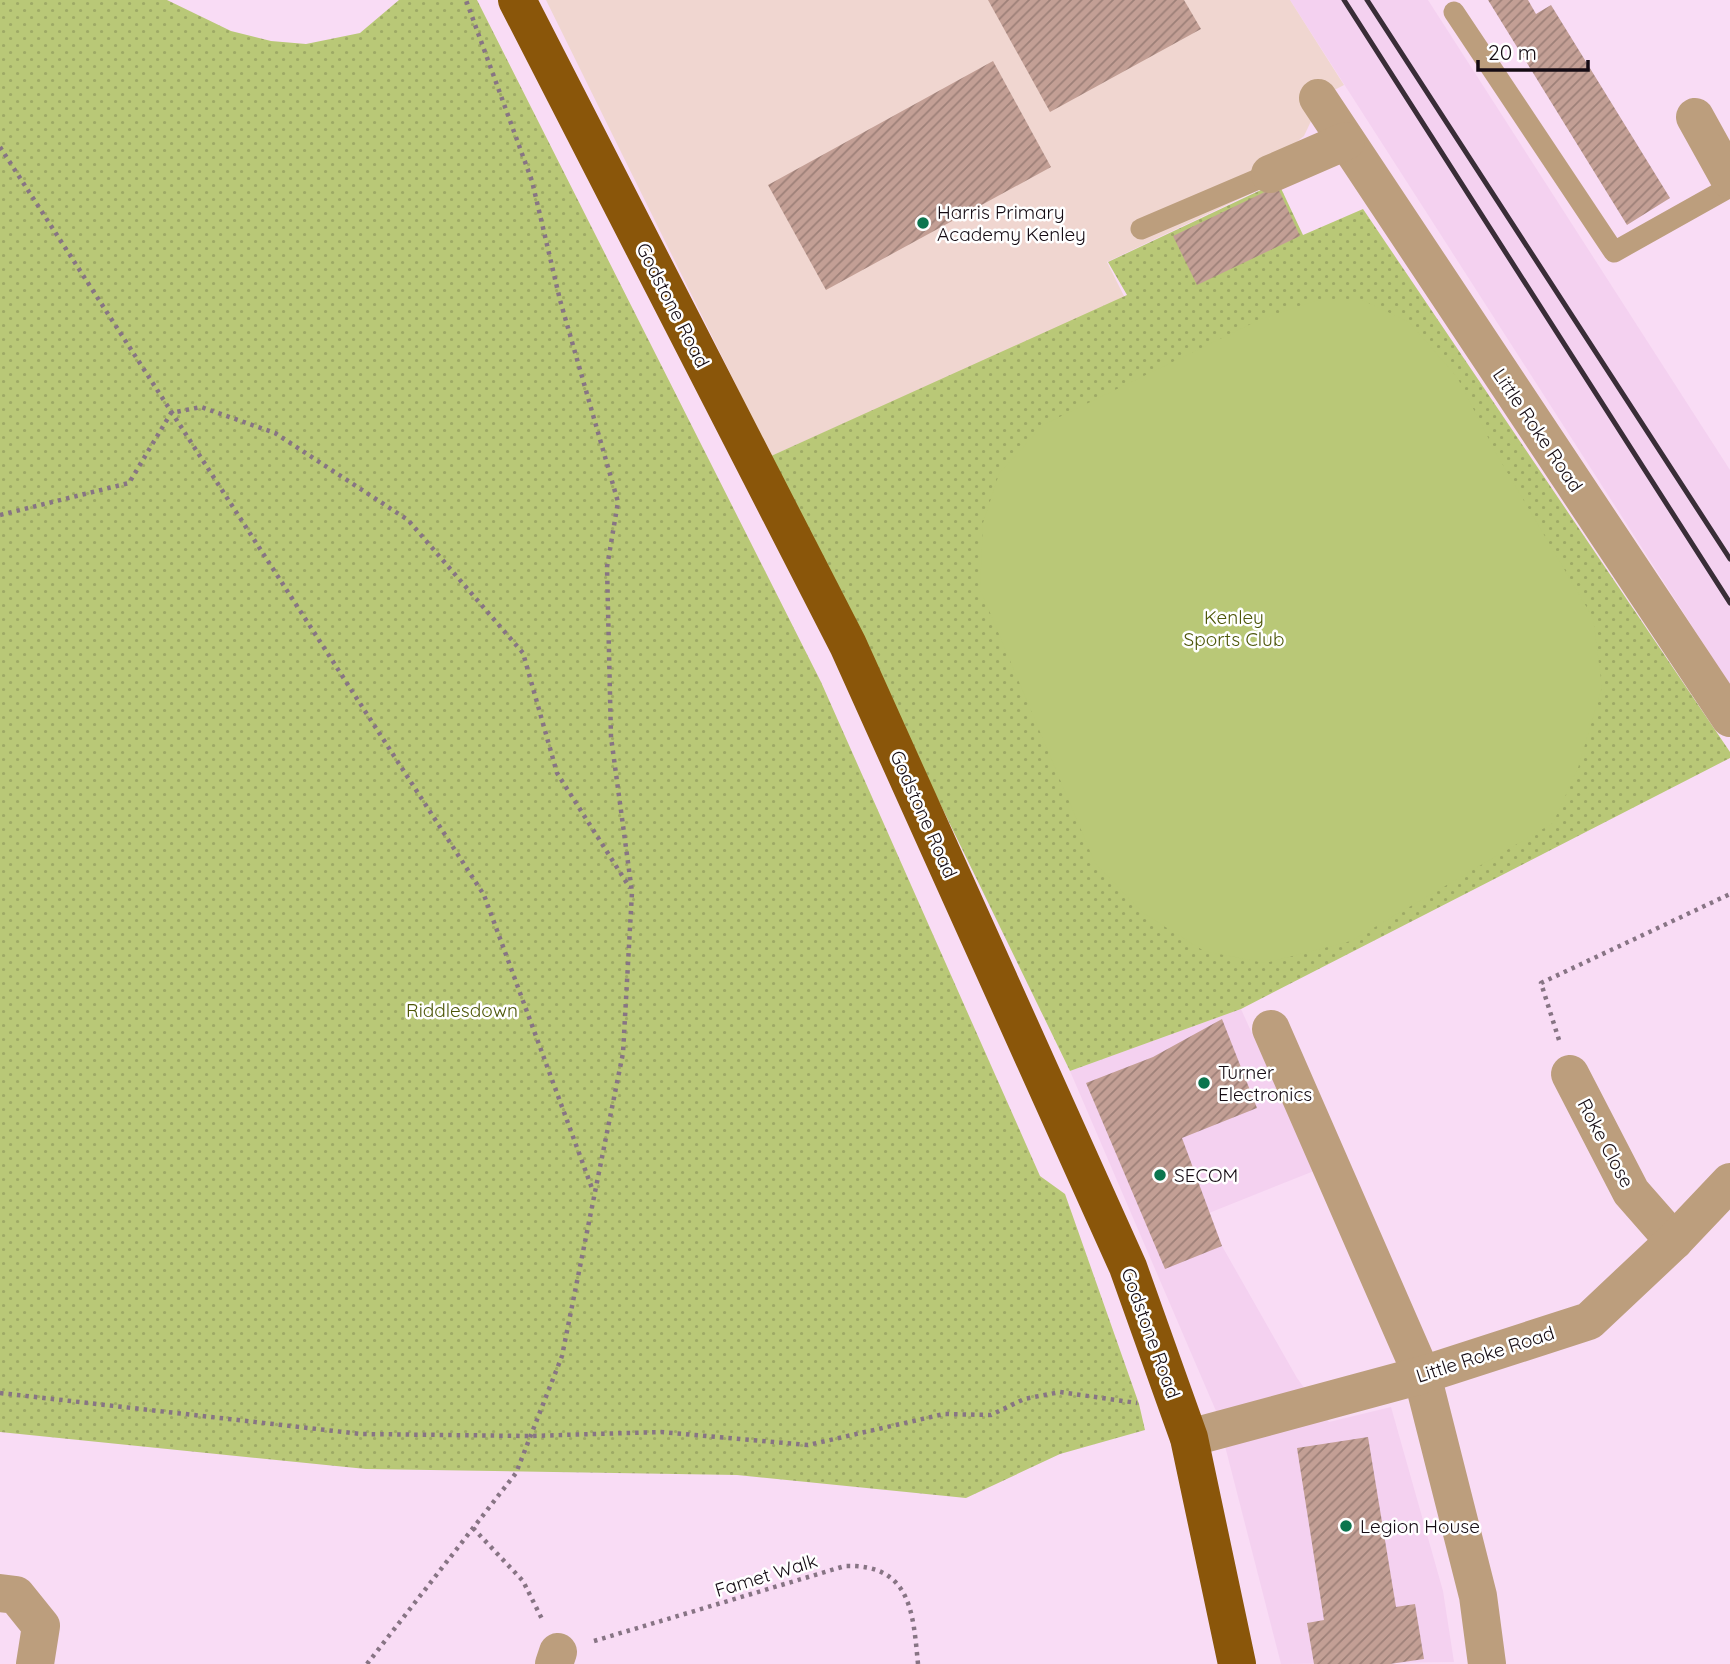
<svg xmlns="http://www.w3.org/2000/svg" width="1730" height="1664" viewBox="0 0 1730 1664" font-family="Quicksand,sans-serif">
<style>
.built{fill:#f4d1f0}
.education{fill:#f0d6d0}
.park{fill:url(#park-dots)}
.garden{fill:#b9c877}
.building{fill:url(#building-hatch)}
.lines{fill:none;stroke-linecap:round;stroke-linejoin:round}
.path{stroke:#877484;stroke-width:4.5;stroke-dasharray:3.5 5;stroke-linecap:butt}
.service{stroke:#bc9e7d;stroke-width:21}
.minor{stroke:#bc9e7d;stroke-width:38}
.trunk{stroke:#8a560a;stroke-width:38}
.rail{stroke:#392d37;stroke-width:5}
.poi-dot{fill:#0b754e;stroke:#fff;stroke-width:2.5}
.labels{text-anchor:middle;stroke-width:5;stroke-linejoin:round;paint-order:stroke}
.poi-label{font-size:19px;fill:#140b13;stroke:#fff;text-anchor:start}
.street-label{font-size:19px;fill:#140b13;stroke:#fff}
.park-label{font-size:19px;fill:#4c5608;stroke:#fff}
</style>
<defs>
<pattern id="park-dots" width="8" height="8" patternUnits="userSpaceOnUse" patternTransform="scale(1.75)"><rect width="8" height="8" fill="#b9c877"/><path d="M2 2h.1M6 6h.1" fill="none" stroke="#9eaa66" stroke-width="1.8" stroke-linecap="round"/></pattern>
<pattern id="building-hatch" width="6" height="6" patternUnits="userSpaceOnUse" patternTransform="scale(1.75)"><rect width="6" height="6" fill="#c39f95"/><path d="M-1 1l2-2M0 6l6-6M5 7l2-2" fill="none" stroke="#9d8078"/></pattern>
</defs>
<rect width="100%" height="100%" fill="#f9dcf5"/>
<g class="built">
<polygon points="1290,0 1428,0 1730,470 1730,685"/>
<polygon points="1241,1009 1314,1171 1209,1213 1222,1246 1297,1378 1329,1422 1391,1407 1443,1591 1454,1662 1281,1664 1216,1411 1070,1071"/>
</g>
<polygon class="education" points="546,0 1290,0 1344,85 1309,103 1312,119 1304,136 1288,149 1273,183 1107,262 1125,298 771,456"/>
<g class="park">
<polygon points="0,0 167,0 231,31 271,41 306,44 360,33 399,0 477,0 821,682 1040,1176 1065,1194 1139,1404 1145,1430 1060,1454 966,1498 737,1475 366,1469 0,1432"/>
<polygon points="1278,182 1303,235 1363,209 1730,752 1730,758 1241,1009 1070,1071 771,456 1127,295 1108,262"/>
</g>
<polygon class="garden" points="1318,300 1362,300 1409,322 1457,377 1497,455 1593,618 1602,687 1578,768 1553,823 1351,941 1265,963 1204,951 1143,913 1095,863 980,589 983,523 999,474 1043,425 1261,319"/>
<g class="building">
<polygon points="988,0 1184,0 1201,29 1050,112"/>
<polygon points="1488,0 1528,0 1536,14 1551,5 1670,198 1627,225"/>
<polygon points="993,61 1051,167 826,290 768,185"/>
<polygon points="1277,186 1300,236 1197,285 1173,236"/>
<polygon points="1222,1019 1257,1108 1182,1138 1222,1246 1165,1269 1086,1083 1153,1057"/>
<polygon points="1368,1437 1396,1607 1415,1604 1424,1659 1390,1664 1314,1664 1307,1623 1324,1620 1297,1448"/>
</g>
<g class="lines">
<g class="path">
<polyline points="0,147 484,895 593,1191"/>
<polyline points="0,515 129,483 171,413 201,407 275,433 408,520 523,653 557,773 630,888"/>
<polyline points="1559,1040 1541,983 1730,894"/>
<polyline points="0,1393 361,1434 530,1436 661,1432 808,1445 944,1414 991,1415 1024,1399 1060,1392 1137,1403"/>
<polyline points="473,1528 523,1581 543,1621"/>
<path d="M594,1641L845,1566C911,1564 913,1612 918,1664"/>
<polyline points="367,1664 516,1473 562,1356 623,1053 632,892 611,737 607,567 618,502 560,300 532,181 466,0"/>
</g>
<g class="service">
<polyline points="1454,12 1614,252 1730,187"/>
<polyline points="1141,229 1270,174"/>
</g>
<g class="minor">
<polyline points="1318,98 1730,718"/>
<polyline points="1695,117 1730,180"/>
<polyline points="1270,174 1346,141"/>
<polyline points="1271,1029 1422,1375 1478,1596 1487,1664"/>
<polyline points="1570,1074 1631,1192 1674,1241"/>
<polyline points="1189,1438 1422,1375 1589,1321 1674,1241 1730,1182"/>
<polyline points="0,1593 16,1595 41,1626 35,1664"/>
<polyline points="554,1664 558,1652"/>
</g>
<polyline class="trunk" points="517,0 848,645 1128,1267 1189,1438 1237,1664"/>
<g class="rail">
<polyline points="1344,0 1730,603"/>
<polyline points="1367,0 1730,559"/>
</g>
</g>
<g class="poi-dot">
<circle cx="923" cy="223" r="7"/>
<circle cx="1204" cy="1083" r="7"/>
<circle cx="1160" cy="1175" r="7"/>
<circle cx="1346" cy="1526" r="7"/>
</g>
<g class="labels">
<g class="poi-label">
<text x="937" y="219">Harris Primary<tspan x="937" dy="22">Academy Kenley</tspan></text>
<text x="1218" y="1079">Turner<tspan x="1218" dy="22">Electronics</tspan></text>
<text x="1174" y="1182">SECOM</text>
<text x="1360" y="1533">Legion House</text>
</g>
<g class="street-label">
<text transform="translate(673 305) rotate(63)" y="7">Godstone Road</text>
<text transform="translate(1538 430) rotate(56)" y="7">Little Roke Road</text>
<text transform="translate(924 814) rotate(66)" y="7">Godstone Road</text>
<text transform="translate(1606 1143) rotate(62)" y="7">Roke Close</text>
<text transform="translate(1151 1333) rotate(70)" y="7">Godstone Road</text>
<text transform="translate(1485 1354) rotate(-18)" y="7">Little Roke Road</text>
<text transform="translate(766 1575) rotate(-17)" y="7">Famet Walk</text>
</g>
<g class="park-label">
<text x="1234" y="624">Kenley<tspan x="1234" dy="22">Sports Club</tspan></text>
<text x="462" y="1017">Riddlesdown</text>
</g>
</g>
<path d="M1478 60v10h110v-10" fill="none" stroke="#140b13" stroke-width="3.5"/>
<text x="1488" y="60" font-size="21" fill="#140b13" stroke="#ffffff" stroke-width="5" paint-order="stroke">20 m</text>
</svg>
